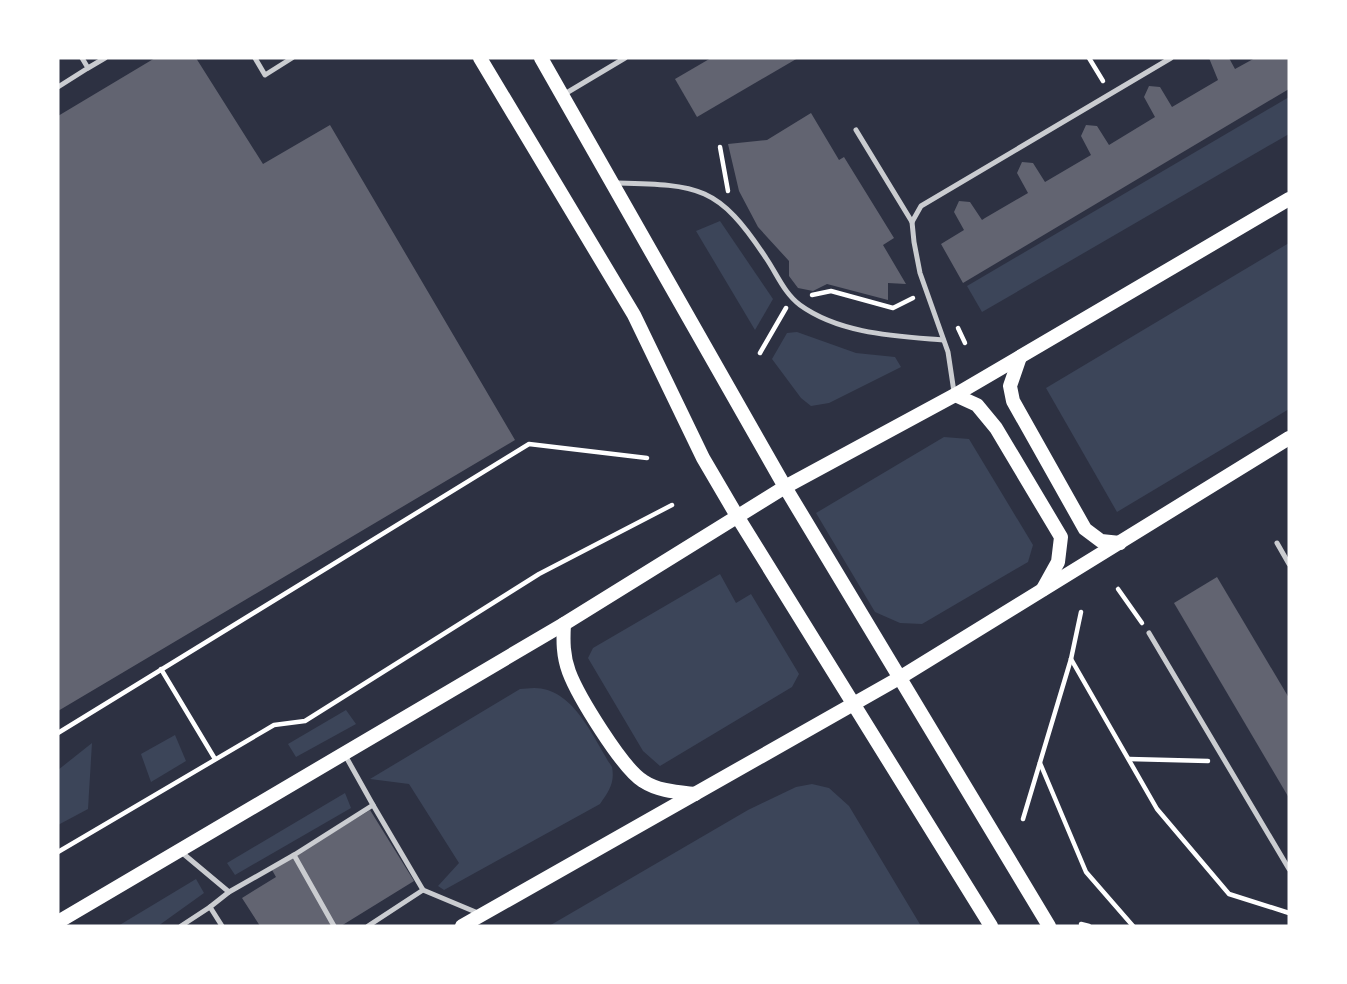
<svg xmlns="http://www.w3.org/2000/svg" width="1347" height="984" viewBox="0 0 1347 984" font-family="'PT Serif',serif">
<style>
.green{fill:#3c4559}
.building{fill:#626471}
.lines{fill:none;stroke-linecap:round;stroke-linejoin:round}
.path{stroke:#fff;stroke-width:4.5}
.service{stroke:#caccd0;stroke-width:5}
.secondary{stroke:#fff;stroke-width:14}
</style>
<rect width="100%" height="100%" fill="#2d3142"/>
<g class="green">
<polygon points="1289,97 1289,134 982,312 967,286"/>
<polygon points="720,221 773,299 755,330 696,231"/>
<polygon points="1289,243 1289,409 1117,512 1046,388"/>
<polygon points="797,332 856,353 895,357 901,367 829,403 811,406 801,398 772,359 787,333"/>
<polygon points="944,437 969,439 1033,545 1028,562 922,624 900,623 875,612 816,513"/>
<polygon points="720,574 736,603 751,594 799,674 792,687 660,766 643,751 588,658 593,648"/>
<path d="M534,688C574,688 593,738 612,767C615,783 609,791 600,804L444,890L438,886L459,863L409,784L370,779L520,689Z"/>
<polygon points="346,710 356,724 296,757 288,744"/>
<polygon points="175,735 186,761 151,782 141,754"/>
<polygon points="92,743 88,809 58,825 58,770"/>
<polygon points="812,784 829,788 849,806 921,926 549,926 748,810 796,787"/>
<polygon points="345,793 351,808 235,875 227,863"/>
<polygon points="196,879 204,893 158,926 118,926"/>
</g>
<g class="building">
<polygon points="155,58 196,58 263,164 330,125 515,440 58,711 58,116"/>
<polygon points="711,58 798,58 697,117 675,79"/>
<polygon points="1209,58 1229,58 1235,69 1255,58 1289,58 1289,89 963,283 941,244 964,230 954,212 959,201 970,202 982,220 985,218 1028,193 1017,173 1022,162 1033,163 1045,182 1091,155 1081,136 1086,125 1097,126 1109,145 1155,117 1144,97 1149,86 1160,87 1172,107 1218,80"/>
<polygon points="811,113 839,160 844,157 894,238 883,245 906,284 888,283 888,300 827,284 813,291 798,288 789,276 789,261 758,227 739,191 728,144 767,140"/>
<polygon points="1217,577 1289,698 1289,798 1174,603"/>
<polygon points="370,810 414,881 341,926 260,926 242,898 276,877 272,870"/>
</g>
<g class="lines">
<g class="path">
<polyline points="1089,58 1103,81"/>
<polyline points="720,147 728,191"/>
<polyline points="812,295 831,291 893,308 913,298"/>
<polyline points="958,328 965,343"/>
<polyline points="760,353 786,308"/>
<polyline points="1118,589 1142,623"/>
<polyline points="1071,659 1157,809 1229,894 1289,913"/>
<polyline points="161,669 215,759"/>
<polyline points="58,733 529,444 647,458"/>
<polyline points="1129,759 1208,761"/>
<polyline points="1040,763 1086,872 1133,926"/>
<polyline points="1023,819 1071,659 1081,612"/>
<polyline points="58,852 274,725 305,721 539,574 672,505"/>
<polyline points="1081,924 1089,926"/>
</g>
<g class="service">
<polyline points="255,58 265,75 292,58"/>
<polyline points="88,68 105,58"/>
<polyline points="58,87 88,68 82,58"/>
<polyline points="563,95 625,58"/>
<polyline points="856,130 912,222"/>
<path d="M616,183C699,185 718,185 766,258C777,274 784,293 800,305C840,334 896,336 943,340"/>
<polyline points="954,392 948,352 920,273 914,242 912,222 921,206 1171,58"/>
<polyline points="1277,543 1289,564"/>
<polyline points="1149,633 1289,869"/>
<polyline points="345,755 373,805"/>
<polyline points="180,851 229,892"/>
<polyline points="294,855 334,926"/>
<polyline points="181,926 210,907"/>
<polyline points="222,926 210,907 229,892 294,855 373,805 423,890 478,913"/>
<polyline points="368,926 423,890"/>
</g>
<g class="secondary">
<polyline points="480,58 634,315 703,458 737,516 991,926"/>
<polyline points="541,58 785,487 1049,926"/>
<polyline points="1020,357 1010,386 1013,401 1085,529 1101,541 1120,543"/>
<polyline points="955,395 977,405 996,428 1061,537 1058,562 1043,589"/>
<path d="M564,624C563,641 563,656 569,672C578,696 622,768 643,781C658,791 677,792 695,794"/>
<polyline points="58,922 564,624 785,487 955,395 1289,199"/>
<polyline points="462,926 901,677 1289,438"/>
</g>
</g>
<rect width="1347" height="984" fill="none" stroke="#ffffff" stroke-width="119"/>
</svg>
